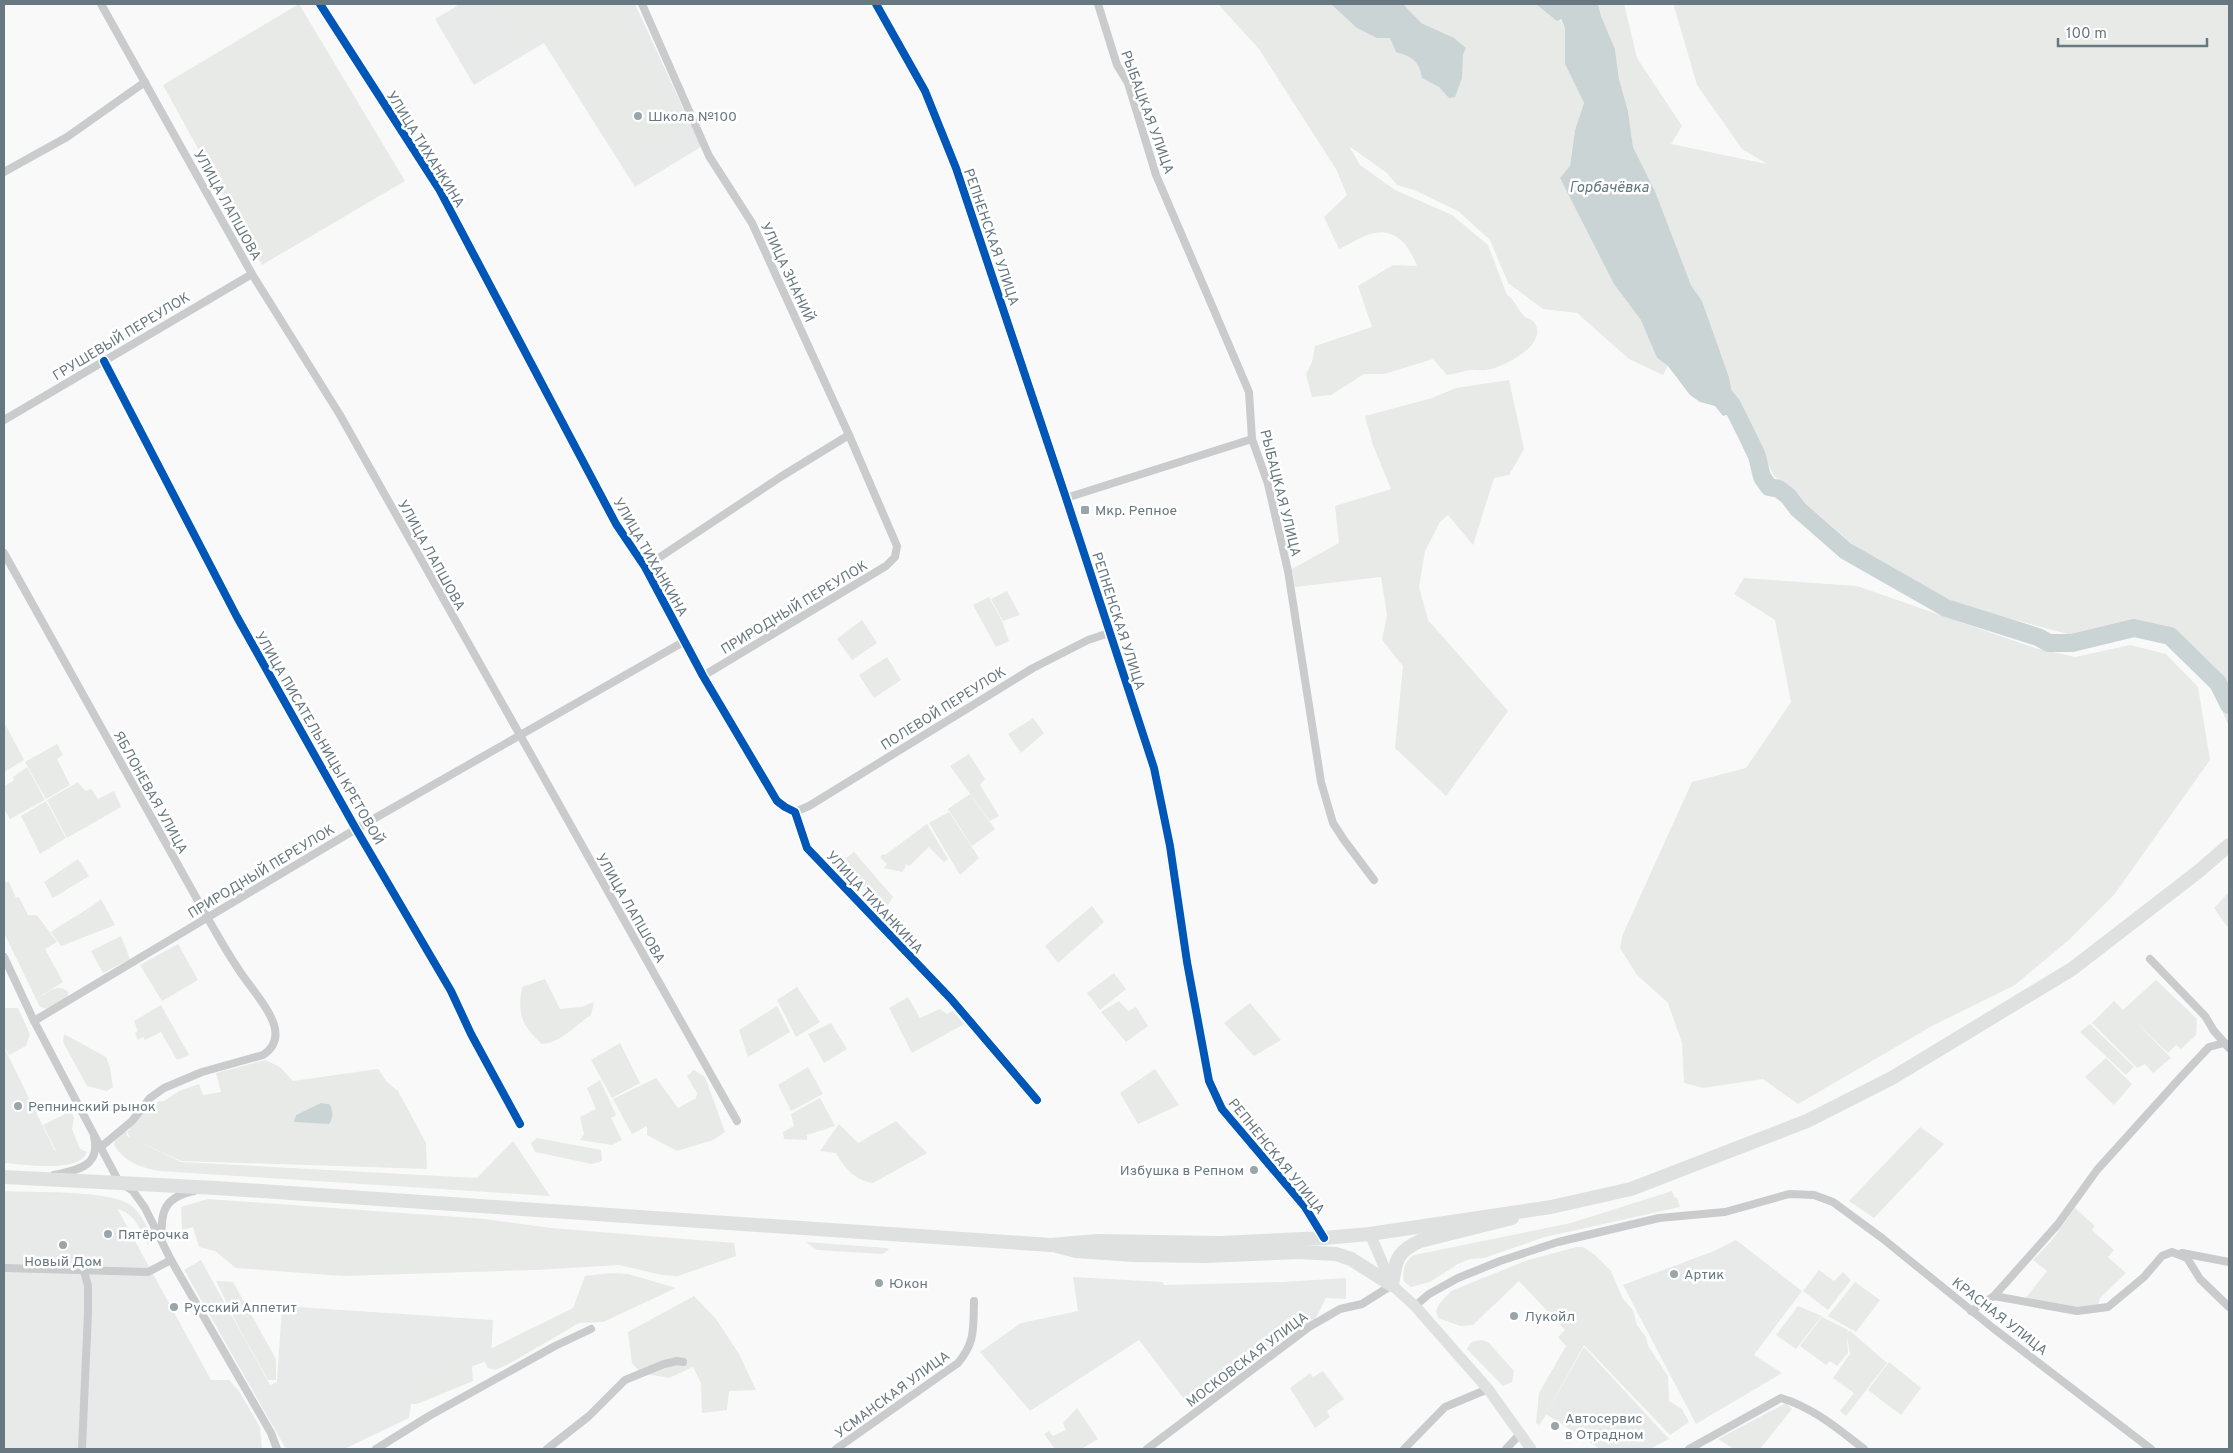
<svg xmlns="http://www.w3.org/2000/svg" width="2233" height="1453" viewBox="0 0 2233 1453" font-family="Overpass,sans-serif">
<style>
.built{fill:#e8eae9}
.green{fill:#e8eae7;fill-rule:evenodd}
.water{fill:#cbd4d5}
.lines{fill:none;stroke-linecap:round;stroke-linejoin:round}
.river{stroke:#cbd4d5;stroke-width:18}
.street{stroke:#cacbcc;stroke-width:8}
.secondary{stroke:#dfe0e0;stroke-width:11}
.highway{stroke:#dfe0e0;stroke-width:14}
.cycleway-casing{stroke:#fff;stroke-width:11}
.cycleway{stroke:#0057b8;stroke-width:8}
.poi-dot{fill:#9aa5aa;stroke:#fff;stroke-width:2}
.labels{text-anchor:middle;stroke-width:5;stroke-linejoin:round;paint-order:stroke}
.street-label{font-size:14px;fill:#677880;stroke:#fff}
.poi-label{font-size:14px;fill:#677880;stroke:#fff;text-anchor:start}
.water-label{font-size:15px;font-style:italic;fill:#62767a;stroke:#fff}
</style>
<rect width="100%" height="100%" fill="#f9f9f9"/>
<g class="built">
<polygon points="456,4 635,4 701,147 635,187 544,43 474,85 435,19 457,6"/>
<polygon points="4,1049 5,1049 55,1151 4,1151"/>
<polygon points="4,1194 117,1208 211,1380 229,1380 239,1391 260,1427 262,1449 4,1449"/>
<polygon points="1736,1240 1802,1291 1754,1355 1782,1373 1696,1424 1623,1285 1714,1251"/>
<polygon points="201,1260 270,1385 277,1382 282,1306 493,1320 491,1359 413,1390 409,1418 344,1449 286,1449 184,1270"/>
<polygon points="1073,1277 1163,1282 1164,1285 1282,1282 1346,1278 1346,1299 1326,1298 1315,1320 1286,1338 1191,1408 1139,1340 1030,1411 980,1352 1021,1323 1078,1311"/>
<polygon points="1584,1347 1669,1439 1650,1449 1600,1449 1546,1414"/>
</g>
<g class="green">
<polygon points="299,4 405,181 262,265 163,85"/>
<polygon points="494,4 519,4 539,38 520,49"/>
<polygon points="526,4 614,4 662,84 597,122"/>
<path d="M1218,4H1551L1565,28V64L1584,103L1575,130L1570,166L1654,347L1657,358L1668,366L1663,375L1629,359L1577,313L1543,309L1508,283L1490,240L1458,211L1414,190L1397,185L1387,173L1349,146L1360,165L1395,190L1452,215L1488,245L1507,295C1516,301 1517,309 1524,316C1527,319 1531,318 1534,322C1550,344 1503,368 1486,370C1481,371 1475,369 1470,370C1463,371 1455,374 1447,375L1433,359L1384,374H1364L1331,395L1312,397L1306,374L1312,362L1315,346L1372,327L1358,286L1393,265L1417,266C1411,249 1397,228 1375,233C1363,235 1350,244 1339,249L1324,217L1347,195L1336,169L1259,49Z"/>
<polygon points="1598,4 1624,4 1637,58 1682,126 1671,144 1767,164 1742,149 1697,85 1674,6 1675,4 2229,4 2229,727 2214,691 2170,631 2140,624 2071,635 1960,605 1871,560 1774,476 1732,393 1729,377 1702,301 1691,285 1655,191 1633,147 1628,111 1619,79 1615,49 1601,16"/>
<polygon points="661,94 679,124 623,157 605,126"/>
<polygon points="1509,380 1524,449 1509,475 1494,478 1473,545 1448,515 1440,522 1425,551 1419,587 1428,620 1508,711 1446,796 1395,748 1403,666 1382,640 1387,615 1381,577 1295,587 1292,569 1339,543 1335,506 1391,489 1373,445 1365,416 1432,398 1456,388"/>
<polygon points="1744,578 1857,586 2035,648 2075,657 2130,645 2166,654 2198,687 2210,760 2114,895 2070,939 2015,985 1932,1026 1798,1104 1763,1079 1703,1088 1684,1083 1682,1043 1668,1003 1637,975 1620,948 1623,934 1692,782 1746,768 1791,702 1775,620 1734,594"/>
<polygon points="1007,591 1020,615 1003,621 991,599"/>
<polygon points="989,597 1002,621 1009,641 996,647 973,605"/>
<polygon points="862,620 877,643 852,660 837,639"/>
<polygon points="887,657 901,680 874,698 859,675"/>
<polygon points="1033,718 1044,733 1021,753 1008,734"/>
<polygon points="4,722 24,760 4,772"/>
<polygon points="57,744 63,755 57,759 70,785 46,799 25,762"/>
<polygon points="969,754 985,779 980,785 999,816 990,821 950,766"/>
<polygon points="27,767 45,800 10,819 4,809 4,785 5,786 14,780 13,777"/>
<polygon points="78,782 85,791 91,789 98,799 114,791 121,807 67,838 47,800"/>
<polygon points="970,794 995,829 972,846 948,809"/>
<polygon points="46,801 66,838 40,854 21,816"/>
<polygon points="949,812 979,858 960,875 929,823"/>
<polygon points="927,824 948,859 944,862 929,847 909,866 906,864 905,868 902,872 884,868 887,864 880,857 883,854 885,855"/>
<polygon points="854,852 893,897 886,908 839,863"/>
<polygon points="78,859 89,876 53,898 44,882"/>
<path d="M4,880L6,882H9L16,898L19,897L28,915H37L57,942L45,949L63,982L37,998C48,994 57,982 68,992V997L47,1009L40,1007L4,933Z"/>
<polygon points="2229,892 2229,929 2214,908"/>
<path d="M101,899L115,925L61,946L51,932C68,920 85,912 101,899Z"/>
<polygon points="1092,906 1104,922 1058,963 1045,946"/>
<polygon points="121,936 130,959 103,973 91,951"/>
<polygon points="178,944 198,980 162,1001 140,965"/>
<polygon points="1114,973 1126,989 1100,1010 1087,993"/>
<path d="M545,979L560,1009L581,1007L594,1002L591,1015C575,1025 563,1042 542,1044C522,1026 517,1014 522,987Z"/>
<polygon points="2156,980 2197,1019 2196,1035 2181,1049 2176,1045 2168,1053 2137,1023 2171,1058 2153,1073 2145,1064 2137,1068 2092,1023 2114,1001 2123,1010"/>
<polygon points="797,987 820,1022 796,1037 777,1000"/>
<polygon points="908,997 920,1018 940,1009 947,1014 953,1011 964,1024 912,1053 889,1008"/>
<polygon points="1119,1001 1128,1011 1136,1007 1148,1026 1126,1042 1101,1012"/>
<polygon points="1250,1003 1281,1040 1254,1056 1224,1023"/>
<polygon points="161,1005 189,1055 177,1060 161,1032 145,1040 143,1037 138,1040 135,1033 138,1031 134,1021"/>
<polygon points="777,1006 790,1032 748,1057 739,1030"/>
<polygon points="4,1008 18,1008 30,1034 26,1046 9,1055 6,1049 4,1049"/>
<polygon points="831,1023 847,1049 824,1063 808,1034"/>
<polygon points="2090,1024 2134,1067 2126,1075 2080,1032"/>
<polygon points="64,1034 106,1057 110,1068 113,1087 107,1091 87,1086 63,1042"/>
<polygon points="620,1043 640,1083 612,1098 591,1060"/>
<polygon points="2106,1058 2132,1084 2114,1105 2085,1077"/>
<path d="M265,1060L280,1067L293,1081L378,1069L387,1082L398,1091L426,1143L427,1169L181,1161L135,1140L181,1162L477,1178L513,1141L550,1196L160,1171C141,1168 125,1162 114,1145L115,1141L126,1130L127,1136L130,1137L127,1132L140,1115L155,1102L164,1101L179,1091L199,1084L203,1095L221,1092L216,1073ZM323,1103L329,1104L332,1117L295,1122L296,1115Z"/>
<polygon points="808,1067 823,1094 791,1111 778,1085"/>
<polygon points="1155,1069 1179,1105 1138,1124 1120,1093"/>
<polygon points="694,1070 705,1077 725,1132 713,1140 677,1151 647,1135 647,1126 632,1134 613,1099 656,1078 678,1108 696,1098 697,1093 687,1076"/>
<polygon points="600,1080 616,1115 611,1118 622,1140 612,1145 580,1140 584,1134 580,1117 596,1109 587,1088"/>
<polygon points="820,1098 835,1126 807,1135 807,1140 784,1139 783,1132 794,1126 791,1114"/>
<path d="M71,1111L74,1118L72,1129L80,1149L87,1152C79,1174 22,1164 4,1163V1151H56L43,1125Z"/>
<path d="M896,1121L927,1153L873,1183C856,1181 844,1168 836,1153L820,1151L839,1124L858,1143Z"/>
<polygon points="1920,1127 1944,1144 1874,1218 1849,1201"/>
<polygon points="537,1138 601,1150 602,1161 592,1164 535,1152 531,1143"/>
<path d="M4,1191C32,1193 114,1189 133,1207C142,1215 149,1229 151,1240L148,1245C138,1226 136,1214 115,1208L4,1201Z"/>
<path d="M1672,1191L1675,1198L1677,1197L1680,1207L1545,1237L1484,1258L1470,1259L1458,1264L1430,1282L1411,1287L1404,1282C1402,1272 1404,1261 1414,1255L1571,1223Z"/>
<polygon points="208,1199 485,1219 551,1228 734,1243 736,1256 678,1276 662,1275 619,1265 536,1270 343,1276 236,1268 215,1251 199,1247 193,1227 182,1230 181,1207"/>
<polygon points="2075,1208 2095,1226 2092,1230 2114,1250 2108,1257 2126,1273 2100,1298 2098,1305 2075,1307 2025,1299 2047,1271 2033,1260 2052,1240"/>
<polygon points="806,1242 887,1248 889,1250 882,1254 817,1250"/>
<polygon points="1577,1247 1583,1247 1595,1255 1611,1271 1623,1299 1633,1310 1637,1325 1646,1337 1648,1346 1668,1376 1669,1401 1682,1409 1689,1422 1670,1435 1584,1345 1544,1418 1539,1425 1536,1423 1539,1393 1566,1346 1558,1337 1565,1330 1519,1281 1473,1325 1461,1326 1438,1318 1436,1311 1439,1304 1451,1291 1528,1260"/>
<polygon points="1819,1270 1834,1281 1843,1272 1851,1280 1828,1310 1803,1291"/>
<polygon points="610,1273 628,1274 676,1288 603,1322 579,1323 514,1361 496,1370 488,1368 485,1362 488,1350 573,1308 585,1276"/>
<polygon points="216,1281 233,1282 276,1359 276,1380 268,1380 240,1330"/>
<polygon points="1855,1282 1880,1300 1856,1332 1828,1316"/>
<polygon points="694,1296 716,1319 739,1354 756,1390 729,1391 727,1410 702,1413 701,1383 693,1367 669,1378 641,1373 632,1363 628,1332"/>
<polygon points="1798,1306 1822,1316 1796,1349 1776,1335"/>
<polygon points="1822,1317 1848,1330 1847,1335 1849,1330 1887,1363 1846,1416 1840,1411 1854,1393 1833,1378 1850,1354 1847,1336 1848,1353 1837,1366 1830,1361 1826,1365 1800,1346"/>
<path d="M1482,1340L1489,1343L1514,1371L1512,1382L1503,1386L1467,1349C1470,1341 1475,1341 1482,1340Z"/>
<polygon points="1889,1362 1921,1388 1901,1415 1868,1390"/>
<polygon points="470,1365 472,1367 473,1381 417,1404 408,1404 407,1393 417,1385"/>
<polygon points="1323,1371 1344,1399 1327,1411 1330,1417 1315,1428 1290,1388 1310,1373 1313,1377"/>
<polygon points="1786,1403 1792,1409 1760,1449 1734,1449 1718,1439"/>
<polygon points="1077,1408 1098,1439 1081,1449 1055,1449 1044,1434 1049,1431 1053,1436 1066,1430 1063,1423"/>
</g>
<g class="water">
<path d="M1331,4H1403L1421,23L1454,38L1466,48L1463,54L1462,78L1455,97L1449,98L1439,87L1422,78C1419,60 1412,57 1396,52L1390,38H1377L1357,28Z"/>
<polygon points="1536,4 1598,4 1601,16 1615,49 1619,79 1628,111 1633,147 1655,191 1691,285 1702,301 1729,377 1732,393 1741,411 1723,416 1715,406 1700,402 1690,395 1668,366 1657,358 1641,320 1614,284 1560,178 1570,166 1575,130 1584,103 1565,64 1565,28 1561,19 1557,21"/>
<path d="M321,1103L329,1104C334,1110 333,1118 329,1124L294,1122L296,1115Z"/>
</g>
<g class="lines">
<polyline class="river" points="1723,394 1732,405 1744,429 1757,456 1762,477 1769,487 1779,489 1788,496 1798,509 1846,551 1946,608 2038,637 2049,643 2072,643 2134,628 2170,636 2218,683 2229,705"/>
<g class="street">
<polyline points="101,4 252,274 340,415 737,1121"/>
<polyline points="320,4 439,189 616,524 645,567 703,676 777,801 785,807 795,812 807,848 951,999 1037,1100"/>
<polyline points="642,4 709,156 752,223 849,435 897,546 895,557 886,566 703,676"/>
<polyline points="1098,4 1117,65 1128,83 1156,175 1249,392 1252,439 1268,484 1288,571 1321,782 1333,823 1344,840 1374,880"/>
<polyline points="4,172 67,137 145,82"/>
<polyline points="104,361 237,617 356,829 451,991 471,1034 520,1124"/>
<polyline points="4,420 252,274"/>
<polyline points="1066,498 1252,439"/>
<path d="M4,553L207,917C217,934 226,951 237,967C247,984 272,1010 275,1029C277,1040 272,1049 263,1055L202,1072L164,1088L150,1098L132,1121L102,1146"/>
<polyline points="645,567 782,476 849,435"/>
<polyline points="795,812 809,806 1033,668 1088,640 1109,633"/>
<polyline points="4,957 34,1021 119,1182 133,1191 145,1208 171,1260 271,1433 277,1449"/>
<polyline points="2150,959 2205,1016 2214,1031 2229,1048"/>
<polyline points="34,1021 356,829 685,641"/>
<path d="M54,1175C77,1170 101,1167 94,1136"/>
<path d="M162,1238C160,1211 165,1197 194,1191"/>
<polyline points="2182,1253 2229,1262"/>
<polyline points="4,1268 148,1272 171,1260"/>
<polyline points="1994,1296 2058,1224 2097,1170 2180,1078 2209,1047 2224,1043"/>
<polyline points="1415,1306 1429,1294 1458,1278 1500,1261 1558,1242 1659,1218 1725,1212 1789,1194 1814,1195 1833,1202 1882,1238 1993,1328 2151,1449"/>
<polyline points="1971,1311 1994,1296 2077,1311 2108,1307 2144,1277 2162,1256 2172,1252 2187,1258 2200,1279 2229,1307"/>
<polyline points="82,1449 88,1312 88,1286 84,1271"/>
<polyline points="376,1449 429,1416 555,1346 591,1329"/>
<polyline points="547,1449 589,1416 625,1380 664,1364 677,1361 683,1362"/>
<path d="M836,1449L958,1363C976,1341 973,1328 974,1301"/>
<polyline points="1147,1449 1309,1327 1340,1309 1362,1304 1392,1285"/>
<polyline points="1404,1449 1445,1407 1488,1389"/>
<polyline points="1506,1449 1520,1434"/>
<path d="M1689,1449L1781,1398C1814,1408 1838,1429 1864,1449"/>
</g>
<g class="secondary">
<polyline points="876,4 925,91 956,168 1066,498 1154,768 1170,846 1187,962 1209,1081 1222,1109 1305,1207 1324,1238"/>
<polyline points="1370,1234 1392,1285 1415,1306 1488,1389 1531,1449"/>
</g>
<g class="highway">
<polyline points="4,1177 216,1188 1051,1245 1097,1241 1220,1243 1324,1238 1370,1234 1551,1207 1631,1189 1807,1121 1892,1078 2072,969 2199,871 2229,845"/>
<path d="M1057,1246L1076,1251L1133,1255L1204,1256L1299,1252L1336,1254L1351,1259L1392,1285C1396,1260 1396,1252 1420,1241L1512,1218"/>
</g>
<defs>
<g id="cycleway">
<polyline points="320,4 439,189 616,524 645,567 703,676 777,801 785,807 795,812 807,848 951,999 1037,1100"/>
<polyline points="876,4 925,91 956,168 1066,498 1154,768 1170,846 1187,962 1209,1081 1222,1109 1305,1207 1324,1238"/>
<polyline points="104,361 237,617 356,829 451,991 471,1034 520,1124"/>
</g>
</defs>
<use href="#cycleway" class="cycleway-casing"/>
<use href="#cycleway" class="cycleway"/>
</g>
<g class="poi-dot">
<circle cx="638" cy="116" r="5"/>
<rect x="1080" y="505" width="10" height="10" rx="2.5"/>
<circle cx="18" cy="1106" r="5"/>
<circle cx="1254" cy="1170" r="5"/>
<circle cx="108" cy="1234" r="5"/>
<circle cx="63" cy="1245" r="5"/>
<circle cx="1674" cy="1274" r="5"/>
<circle cx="879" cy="1283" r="5"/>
<circle cx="174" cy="1307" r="5"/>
<circle cx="1514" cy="1316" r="5"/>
<circle cx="1555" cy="1426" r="5"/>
</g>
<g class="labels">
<g class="street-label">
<text transform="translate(1148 112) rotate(70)" y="5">РЫБАЦКАЯ УЛИЦА</text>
<text transform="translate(426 149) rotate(58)" y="5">УЛИЦА ТИХАНКИНА</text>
<text transform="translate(228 205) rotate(61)" y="5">УЛИЦА ЛАПШОВА</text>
<text transform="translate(992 237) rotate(71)" y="5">РЕПНЕНСКАЯ УЛИЦА</text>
<text transform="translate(788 272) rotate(65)" y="5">УЛИЦА ЗНАНИЙ</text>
<text transform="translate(121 336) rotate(-31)" y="5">ГРУШЕВЫЙ ПЕРЕУЛОК</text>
<text transform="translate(1281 493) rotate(76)" y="5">РЫБАЦКАЯ УЛИЦА</text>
<text transform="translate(432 555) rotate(61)" y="5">УЛИЦА ЛАПШОВА</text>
<text transform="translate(651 557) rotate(60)" y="5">УЛИЦА ТИХАНКИНА</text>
<text transform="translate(794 607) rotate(-31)" y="5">ПРИРОДНЫЙ ПЕРЕУЛОК</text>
<text transform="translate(1119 621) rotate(72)" y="5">РЕПНЕНСКАЯ УЛИЦА</text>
<text transform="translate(943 708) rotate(-32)" y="5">ПОЛЕВОЙ ПЕРЕУЛОК</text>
<text transform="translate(320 738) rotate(60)" y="5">УЛИЦА ПИСАТЕЛЬНИЦЫ КРЕТОВОЙ</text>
<text transform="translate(151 792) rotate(61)" y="5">ЯБЛОНЕВАЯ УЛИЦА</text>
<text transform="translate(261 871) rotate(-31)" y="5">ПРИРОДНЫЙ ПЕРЕУЛОК</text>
<text transform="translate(875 902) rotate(47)" y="5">УЛИЦА ТИХАНКИНА</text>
<text transform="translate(631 908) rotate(60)" y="5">УЛИЦА ЛАПШОВА</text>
<text transform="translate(1277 1156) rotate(51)" y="5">РЕПНЕНСКАЯ УЛИЦА</text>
<text transform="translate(2000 1316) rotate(38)" y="5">КРАСНАЯ УЛИЦА</text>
<text transform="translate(1247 1359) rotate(-37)" y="5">МОСКОВСКАЯ УЛИЦА</text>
<text transform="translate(892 1394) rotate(-36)" y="5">УСМАНСКАЯ УЛИЦА</text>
</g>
<g class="poi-label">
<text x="648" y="121">Школа №100</text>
<text x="1095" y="515">Мкр. Репное</text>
<text x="28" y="1111">Репнинский рынок</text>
<text x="1244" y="1175" text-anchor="end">Избушка в Репном</text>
<text x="118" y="1239">Пятёрочка</text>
<text x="63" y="1266" text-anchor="middle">Новый Дом</text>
<text x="1684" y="1279">Артик</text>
<text x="889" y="1288">Юкон</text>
<text x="184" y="1312">Русский Аппетит</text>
<text x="1524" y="1321">Лукойл</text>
<text x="1565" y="1423">Автосервис<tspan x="1565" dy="16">в Отрадном</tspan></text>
</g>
<g class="water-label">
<text x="1609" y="192">Горбачёвка</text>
</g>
</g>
<rect width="2233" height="1453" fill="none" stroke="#677880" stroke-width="10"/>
<path d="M2058 38v8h149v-8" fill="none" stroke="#677880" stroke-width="2.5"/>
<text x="2066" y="38" font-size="15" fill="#677880" stroke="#ffffff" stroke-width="4" paint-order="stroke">100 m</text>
</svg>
